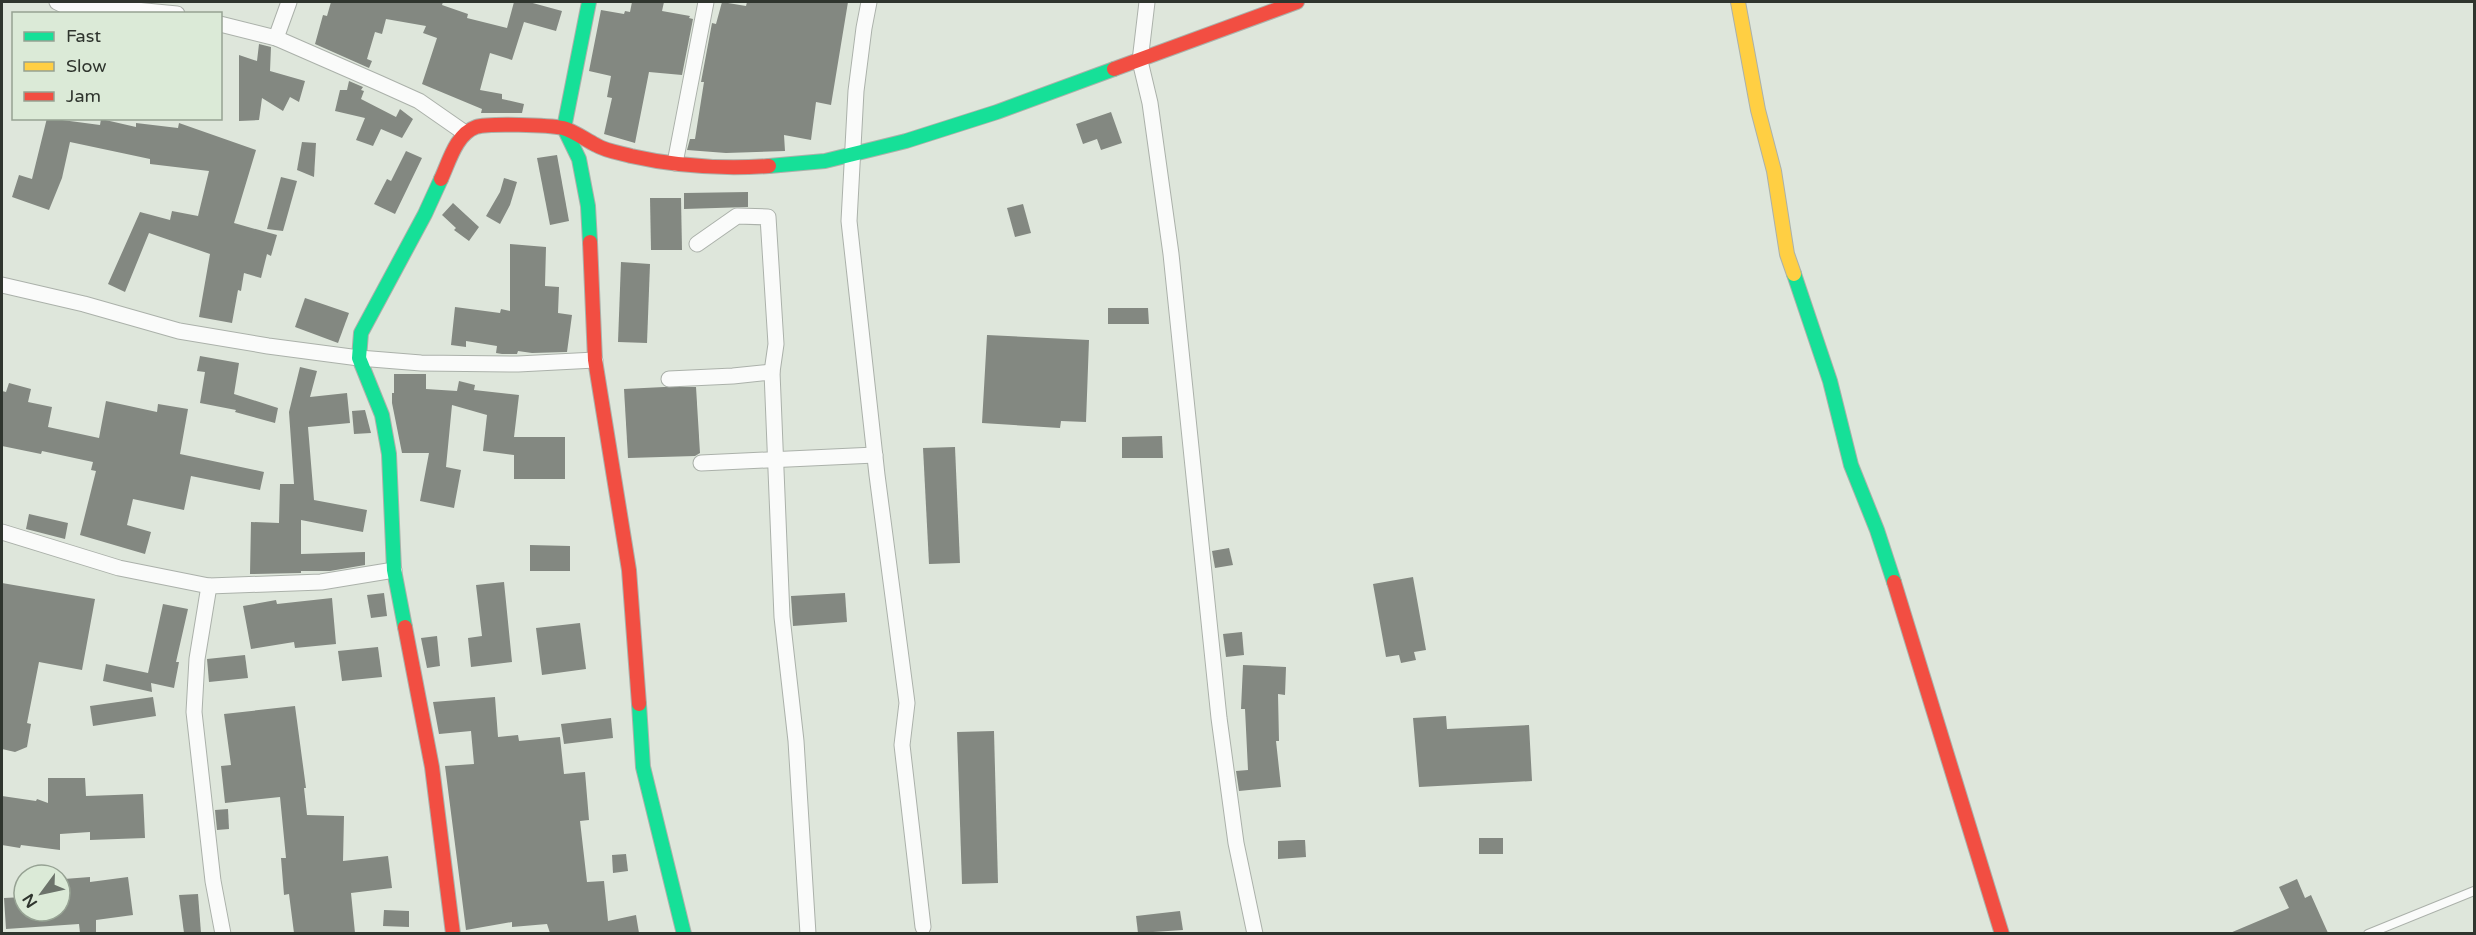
<svg xmlns="http://www.w3.org/2000/svg" width="2476" height="935" viewBox="0 0 2476 935" font-family="'Varela Round',sans-serif">
<style>
.building{fill:#838881}
.lines{fill:none;stroke-linecap:round;stroke-linejoin:round}
.lane-casing{stroke:#abb1aa;stroke-width:10}
.street-casing{stroke:#abb1aa;stroke-width:17}
.fast-casing{stroke:#abb1aa;stroke-width:16}
.slow-casing{stroke:#abb1aa;stroke-width:16}
.jam-casing{stroke:#abb1aa;stroke-width:16}
.lane{stroke:#fafbfa;stroke-width:8}
.street{stroke:#fafbfa;stroke-width:15}
.fast{stroke:#16e098;stroke-width:14}
.slow{stroke:#ffcf43;stroke-width:14}
.jam{stroke:#f24e42;stroke-width:14}
</style>
<rect width="100%" height="100%" fill="#dee6db"/>
<g class="building">
<polygon points="331,2 443,2 442,5 468,14 467,18 507,28 514,2 529,2 562,11 556,31 524,22 512,60 490,53 480,90 502,94 502,99 524,104 522,113 481,113 482,109 422,84 437,38 423,33 426,26 386,19 382,34 375,32 367,59 372,61 369,68 315,44 323,15 327,16"/>
<polygon points="632,2 664,2 662,11 690,16 689,18 693,19 682,75 649,72 635,143 604,134 612,98 607,97 611,76 589,71 601,10 624,14 625,11 630,12"/>
<polygon points="722,2 746,6 747,2 848,2 831,105 816,102 811,140 784,135 785,151 726,153 687,150 690,139 695,139 704,82 701,82 712,23 716,24"/>
<polygon points="259,44 271,47 270,71 305,81 299,102 290,97 283,111 262,98 259,120 239,121 239,55 257,61"/>
<polygon points="349,81 363,87 361,90 364,91 361,99 396,117 400,109 413,119 402,138 381,129 373,146 356,140 365,118 335,111 340,90 347,90"/>
<polygon points="1111,112 1122,143 1101,150 1097,139 1083,144 1076,124"/>
<polygon points="47,118 100,125 101,119 136,127 136,123 178,128 179,123 256,150 234,223 277,235 271,256 267,254 261,278 244,273 241,291 238,290 232,323 199,317 210,254 149,233 125,292 108,284 140,212 170,220 172,211 198,216 209,171 150,164 150,159 70,142 62,178 49,210 12,197 19,175 32,179"/>
<polygon points="302,142 316,143 314,177 297,170"/>
<polygon points="406,151 422,158 395,214 374,204 387,179 391,181"/>
<polygon points="557,155 569,221 550,225 537,158"/>
<polygon points="281,177 297,181 283,231 267,229"/>
<polygon points="504,178 517,182 510,205 500,224 486,216 500,192"/>
<polygon points="748,192 748,207 684,209 684,193"/>
<polygon points="650,198 681,198 682,250 651,250"/>
<polygon points="453,203 479,227 469,241 454,230 456,228 442,215"/>
<polygon points="1023,204 1031,233 1015,237 1007,208"/>
<polygon points="510,244 546,247 545,286 559,287 558,313 572,315 567,352 532,353 518,351 517,354 502,354 496,353 497,346 466,341 466,347 451,345 455,307 500,313 501,309 510,311"/>
<polygon points="621,262 650,264 647,343 618,342"/>
<polygon points="305,298 349,313 338,343 295,327"/>
<polygon points="1108,308 1148,308 1149,324 1108,324"/>
<polygon points="987,335 1089,340 1086,422 1061,421 1060,428 982,423"/>
<polygon points="200,356 239,363 234,394 278,408 275,423 235,412 236,410 200,403 205,372 197,371"/>
<polygon points="300,367 317,371 310,397 347,393 350,423 308,427 314,500 367,510 363,532 301,520 301,554 365,552 365,565 330,571 301,571 301,573 250,574 251,522 279,523 280,484 294,484 289,412"/>
<polygon points="394,374 426,374 426,389 457,391 459,381 475,385 474,390 519,395 514,437 565,437 565,479 514,479 514,455 483,451 487,415 452,405 446,467 461,470 454,508 420,501 429,453 402,453 392,403 392,393 394,393"/>
<polygon points="9,383 31,389 28,402 52,407 48,427 99,438 106,401 157,412 158,404 188,409 180,454 264,472 260,490 191,476 184,510 133,499 127,525 151,532 145,554 80,535 96,471 91,470 93,462 42,451 41,454 2,446 2,391 6,392"/>
<polygon points="664,387 696,387 700,453 695,456 628,458 624,389"/>
<polygon points="365,410 371,433 354,434 352,411"/>
<polygon points="1162,436 1163,458 1122,458 1122,437"/>
<polygon points="955,447 960,563 929,564 923,448"/>
<polygon points="29,514 68,523 65,539 26,529"/>
<polygon points="530,545 570,546 570,571 530,571"/>
<polygon points="1229,548 1233,565 1215,568 1212,551"/>
<polygon points="1413,577 1426,650 1414,652 1416,660 1401,663 1399,655 1386,657 1373,584"/>
<polygon points="504,582 512,662 471,667 468,638 482,636 476,585"/>
<polygon points="2,583 95,599 82,670 39,662 27,723 31,724 27,747 15,752 2,749"/>
<polygon points="384,593 387,616 371,618 367,595"/>
<polygon points="845,593 847,622 793,626 791,596"/>
<polygon points="332,598 336,644 295,648 294,642 251,649 243,606 276,600 277,604"/>
<polygon points="163,604 188,609 176,662 179,662 174,688 151,683 152,692 103,681 106,664 148,673"/>
<polygon points="580,623 586,669 542,675 536,628"/>
<polygon points="1242,632 1244,655 1226,657 1223,634"/>
<polygon points="437,636 440,666 427,668 421,638"/>
<polygon points="378,647 382,677 342,681 338,651"/>
<polygon points="245,655 248,678 209,682 207,659"/>
<polygon points="1243,665 1286,667 1285,695 1278,694 1279,741 1276,741 1281,787 1239,791 1236,771 1248,770 1245,709 1241,709"/>
<polygon points="153,697 156,716 93,726 90,706"/>
<polygon points="495,697 498,737 518,735 519,741 560,737 564,774 585,772 589,820 580,821 587,882 604,881 608,921 636,915 639,933 550,933 547,924 512,927 512,922 466,930 445,766 474,764 471,731 439,734 433,702"/>
<polygon points="295,706 306,788 304,788 307,815 344,816 343,861 388,856 392,888 351,893 355,933 294,933 289,894 284,895 281,858 286,858 280,797 225,803 221,766 231,765 224,714"/>
<polygon points="1446,716 1447,729 1529,725 1532,781 1419,787 1413,718"/>
<polygon points="611,718 613,738 564,744 561,724"/>
<polygon points="994,731 998,883 962,884 957,732"/>
<polygon points="48,778 85,778 86,796 143,794 145,838 90,840 90,832 60,834 60,850 21,845 20,848 2,845 2,796 36,801 37,799 48,803"/>
<polygon points="228,809 229,829 217,830 215,810"/>
<rect x="1479" y="838" width="24" height="16"/>
<polygon points="1298,840 1305,840 1306,857 1278,859 1278,841"/>
<polygon points="626,854 628,871 613,873 612,855"/>
<polygon points="90,877 90,882 128,877 133,915 96,920 96,933 80,933 79,924 6,929 4,898 24,897 24,911 64,911 64,879"/>
<polygon points="2297,879 2305,898 2311,895 2328,933 2230,933 2289,908 2279,887"/>
<polygon points="198,894 201,933 184,933 179,895"/>
<polygon points="384,910 409,911 409,927 383,926"/>
<polygon points="1180,911 1183,930 1138,933 1136,916"/>
</g>
<g class="lines">
<defs>
<polyline id="lane" points="2368,934 2474,891"/>
<g id="street">
<polyline points="57,2 67,7 104,7 177,14"/>
<polyline points="869,2 864,28 856,91 849,221 877,475 907,703 902,745 923,927"/>
<polyline points="1147,2 1140,61 1150,103 1171,254 1219,718 1236,843 1255,934"/>
<polyline points="220,24 276,38 379,83 419,101 465,133"/>
<polyline points="276,38 289,2"/>
<polyline points="675,163 706,2"/>
<polyline points="697,244 737,216 768,217 776,344 772,372 782,617 796,741 808,934"/>
<polyline points="2,285 84,304 179,331 268,346 359,358 421,363 518,364 595,360"/>
<polyline points="669,379 733,376 772,372"/>
<polyline points="701,463 875,455"/>
<polyline points="2,532 119,568 209,586 321,582 394,570"/>
<polyline points="209,586 197,659 194,712 213,881 223,934"/>
</g>
<g id="fast">
<polyline points="589,2 564,128 579,159 588,206 590,242"/>
<polyline points="769,166 825,161 906,141 997,112 1114,69"/>
<polyline points="1794,274 1830,381 1851,465 1877,530 1894,582"/>
<polyline points="405,627 394,570 389,454 382,415 359,358 361,333 425,214 441,179"/>
<polyline points="639,704 643,767 684,934"/>
</g>
<polyline id="slow" points="1738,2 1758,110 1774,171 1787,254 1794,274"/>
<g id="jam">
<polyline points="1114,69 1297,2"/>
<path d="M441,179C449,162 456,134 476,127C488,123 549,125 563,128C574,131 586,140 596,145C606,151 620,153 631,156C675,166 723,169 769,166"/>
<polyline points="590,242 595,360 629,570 639,704"/>
<polyline points="1894,582 2002,934"/>
<polyline points="405,627 432,767 453,934"/>
</g>
</defs>
<use href="#lane" class="lane-casing"/>
<use href="#street" class="street-casing"/>
<use href="#fast" class="fast-casing"/>
<use href="#slow" class="slow-casing"/>
<use href="#jam" class="jam-casing"/>
<use href="#lane" class="lane"/>
<use href="#street" class="street"/>
<use href="#fast" class="fast"/>
<use href="#slow" class="slow"/>
<use href="#jam" class="jam"/>
</g>
<rect width="2476" height="935" fill="none" stroke="#2f352e" stroke-width="6"/>
<rect x="12" y="12" width="210" height="108" fill="#dbead7" stroke="#96a293" stroke-width="1.5"/>
<rect x="24" y="32" width="30" height="9" fill="#16e098" stroke="#96a293" stroke-width="1.5"/>
<text x="66" y="42" font-size="18" fill="#2f352e">Fast</text>
<rect x="24" y="62" width="30" height="9" fill="#ffcf43" stroke="#96a293" stroke-width="1.5"/>
<text x="66" y="72" font-size="18" fill="#2f352e">Slow</text>
<rect x="24" y="92" width="30" height="9" fill="#f24e42" stroke="#96a293" stroke-width="1.5"/>
<text x="66" y="102" font-size="18" fill="#2f352e">Jam</text>
<g transform="translate(42 893) rotate(237)"><circle r="28" fill="#dbead7" stroke="#96a293" stroke-width="1.5"/>
<path d="M0-4.5L10 22L0 15L-10 22Z" fill="#6c736b"/>
<text y="-9" font-size="16" font-weight="bold" text-anchor="middle" fill="#2f352e">N</text>
</g>
</svg>
